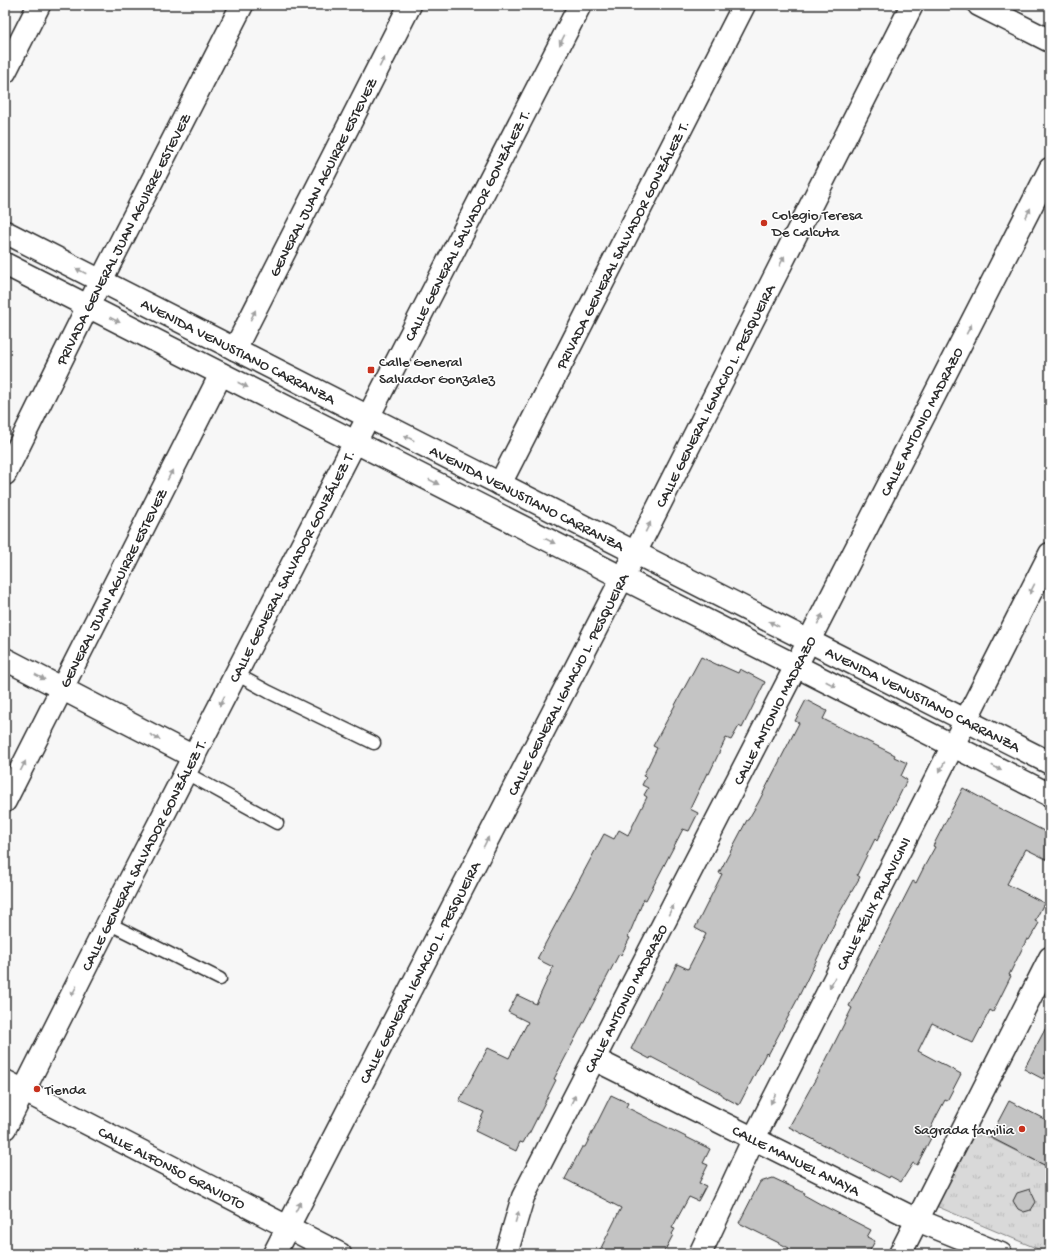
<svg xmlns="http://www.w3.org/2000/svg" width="1055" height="1259" viewBox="0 0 1055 1259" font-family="'Gochi Hand',sans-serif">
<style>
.grass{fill:url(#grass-tufts);stroke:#828282}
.building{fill:#c4c4c4;stroke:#2b2b2b}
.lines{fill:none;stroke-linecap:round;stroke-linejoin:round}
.service-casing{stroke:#2b2b2b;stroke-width:15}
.minor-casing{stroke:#2b2b2b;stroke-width:25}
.tertiary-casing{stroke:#2b2b2b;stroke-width:25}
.service{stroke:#fff;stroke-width:12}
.minor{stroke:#fff;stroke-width:22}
.tertiary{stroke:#fff;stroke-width:22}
.oneway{fill:#a0a0a0}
.poi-dot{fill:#c8321e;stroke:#fff;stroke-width:1.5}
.labels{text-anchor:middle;stroke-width:3;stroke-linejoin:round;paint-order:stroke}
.street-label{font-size:15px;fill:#2b2b2b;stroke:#fff}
.poi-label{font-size:15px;fill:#2b2b2b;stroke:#fff;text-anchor:start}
</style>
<defs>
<pattern id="grass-tufts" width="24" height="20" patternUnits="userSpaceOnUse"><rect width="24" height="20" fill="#d9d9d9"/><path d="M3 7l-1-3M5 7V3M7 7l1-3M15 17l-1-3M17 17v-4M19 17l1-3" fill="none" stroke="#bababa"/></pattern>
</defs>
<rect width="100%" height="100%" fill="#f7f7f7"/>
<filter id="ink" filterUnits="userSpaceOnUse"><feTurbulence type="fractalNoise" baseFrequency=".025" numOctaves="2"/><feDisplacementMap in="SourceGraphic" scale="8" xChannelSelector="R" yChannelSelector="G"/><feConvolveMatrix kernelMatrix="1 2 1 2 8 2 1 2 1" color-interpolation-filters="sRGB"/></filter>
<g filter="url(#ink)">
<polygon class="grass" points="976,1131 1050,1168 1050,1254 936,1206"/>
<g class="building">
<polygon points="701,657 720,666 720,665 738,673 740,669 765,682 742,728 739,726 731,740 726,738 709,774 707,773 690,809 698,813 689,831 683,829 646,900 644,899 628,937 630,938 621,955 619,954 554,1079 556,1080 529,1134 528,1134 523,1143 520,1142 516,1151 475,1131 484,1112 459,1101 488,1048 509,1058 528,1022 508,1012 517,995 536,1004 553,967 537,959 604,834 614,839 619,830 628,835 647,797 644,795 648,788 642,785 646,777 643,776 657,748 653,746"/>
<polygon points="806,700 827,711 823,719 895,755 894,757 907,763 901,776 907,780 877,841 875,839 857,875 860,877 840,912 796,1002 768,1055 766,1053 739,1105 722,1096 722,1094 651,1057 650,1059 631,1049 656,999 657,1000 666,981 668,982 677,964 688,969 706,934 695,928 722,874 719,873 747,820 748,820 758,803 799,723 795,721"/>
<polygon points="963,788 983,799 983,800 1050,834 1050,861 1026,849 1007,884 1044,903 1035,921 1039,923 1029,940 1027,939 1009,975 1011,976 993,1012 990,1010 973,1043 932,1023 918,1051 961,1074 947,1101 945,1100 936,1117 927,1136 931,1138 917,1165 913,1163 901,1182 890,1176 889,1178 789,1127 825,1062 852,1008 849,1006 913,881 916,883 925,865 935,847 933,846"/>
<polygon points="1050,1020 1050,1064 1043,1079 1024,1069"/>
<polygon points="611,1095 628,1103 626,1107 710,1149 703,1163 708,1165 699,1183 706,1186 698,1201 689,1197 672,1228 675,1229 672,1234 673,1235 663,1254 598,1254 621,1208 565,1179 582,1147 585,1147"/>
<polygon points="1009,1101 1050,1122 1050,1168 990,1137"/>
<polygon points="773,1178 805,1193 804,1195 822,1205 871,1230 867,1237 875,1241 868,1254 786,1254 789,1248 739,1223 760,1182"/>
<polygon points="1030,1189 1036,1202 1031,1210 1024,1212 1018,1209 1013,1201 1017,1193"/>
</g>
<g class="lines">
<defs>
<g id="service">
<polyline points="236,674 269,692 374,743"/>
<polyline points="186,773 277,823"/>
<polyline points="108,923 220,979"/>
</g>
<g id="minor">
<polyline points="979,5 1050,41"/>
<polyline points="5,72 39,5"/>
<path id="s1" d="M235,349L410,5"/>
<path id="s2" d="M5,474L88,306L242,5"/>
<path id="s3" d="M500,484L744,5"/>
<path id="s4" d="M809,641L1050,763"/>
<polyline points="5,659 194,757"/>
<path id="s5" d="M5,801L221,374"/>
<path id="s6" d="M594,1059L917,1220L1001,1254"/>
<path id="s7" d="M5,1081L340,1254"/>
<path id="s8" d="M5,1128L108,923L355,442"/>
<path id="s9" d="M274,1254L635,553L912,5"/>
<path id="s10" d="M506,1254L523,1197L796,666L1050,795"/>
<path id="s11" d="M700,1254L754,1138L1050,554"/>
<polyline points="900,1254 1050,958"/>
</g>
<g id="tertiary">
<path id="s12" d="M5,232L809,641"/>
<path id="s13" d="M5,264L796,666L1050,169"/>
<path id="s14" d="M361,431L580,5"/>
</g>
</defs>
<use href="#service" class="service-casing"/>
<use href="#minor" class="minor-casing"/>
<use href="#tertiary" class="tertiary-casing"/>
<use href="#service" class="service"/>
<use href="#minor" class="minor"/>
<use href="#tertiary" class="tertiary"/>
</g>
<defs><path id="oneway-solid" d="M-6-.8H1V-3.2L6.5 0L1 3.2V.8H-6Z"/></defs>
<g class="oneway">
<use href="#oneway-solid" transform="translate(562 40) rotate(117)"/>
<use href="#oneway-solid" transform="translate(382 62) rotate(-63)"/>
<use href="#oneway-solid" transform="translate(1028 213) rotate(-63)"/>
<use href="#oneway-solid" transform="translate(782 261) rotate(-63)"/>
<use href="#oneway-solid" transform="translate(81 271) rotate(-153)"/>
<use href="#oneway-solid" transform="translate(253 315) rotate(-63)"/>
<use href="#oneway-solid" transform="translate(115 320) rotate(27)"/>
<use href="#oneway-solid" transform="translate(969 329) rotate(-63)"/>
<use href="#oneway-solid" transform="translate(243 385) rotate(27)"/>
<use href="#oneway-solid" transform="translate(409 438) rotate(-153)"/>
<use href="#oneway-solid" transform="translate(170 475) rotate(-63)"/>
<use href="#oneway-solid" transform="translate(434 482) rotate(27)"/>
<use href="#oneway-solid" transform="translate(648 527) rotate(-63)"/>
<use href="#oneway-solid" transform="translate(550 541) rotate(27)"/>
<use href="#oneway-solid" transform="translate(1032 589) rotate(117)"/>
<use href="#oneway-solid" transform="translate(820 619) rotate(-63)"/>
<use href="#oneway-solid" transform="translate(774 624) rotate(-153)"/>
<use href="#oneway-solid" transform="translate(40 677) rotate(28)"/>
<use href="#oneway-solid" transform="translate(831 684) rotate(27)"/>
<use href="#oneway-solid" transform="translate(222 701) rotate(117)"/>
<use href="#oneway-solid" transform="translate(155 737) rotate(28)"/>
<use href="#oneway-solid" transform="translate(23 766) rotate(-63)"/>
<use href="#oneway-solid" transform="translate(942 767) rotate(117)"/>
<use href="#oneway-solid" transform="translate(997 768) rotate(27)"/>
<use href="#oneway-solid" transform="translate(486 842) rotate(-63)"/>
<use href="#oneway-solid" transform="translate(671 910) rotate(-63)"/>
<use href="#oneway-solid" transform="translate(832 983) rotate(117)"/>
<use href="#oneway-solid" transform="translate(74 991) rotate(117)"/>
<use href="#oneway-solid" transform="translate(773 1099) rotate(117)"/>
<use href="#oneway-solid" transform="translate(573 1100) rotate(-63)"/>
<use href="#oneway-solid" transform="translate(298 1207) rotate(-63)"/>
<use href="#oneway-solid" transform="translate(517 1217) rotate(-73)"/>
</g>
</g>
<g class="poi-dot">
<circle cx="764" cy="223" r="4"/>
<rect x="367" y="366" width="8" height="8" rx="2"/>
<circle cx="37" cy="1089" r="4"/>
<circle cx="1022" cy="1129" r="4"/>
</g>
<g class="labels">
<g class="street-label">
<text dy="5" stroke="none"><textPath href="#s1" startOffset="193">GENERAL JUAN AGUIRRE ESTEVEZ</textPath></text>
<text dy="5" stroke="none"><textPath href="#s14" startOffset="232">CALLE GENERAL SALVADOR GONZÁLEZ T.</textPath></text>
<text dy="5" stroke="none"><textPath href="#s2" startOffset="263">PRIVADA GENERAL JUAN AGUIRRE ESTEVEZ</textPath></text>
<text dy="5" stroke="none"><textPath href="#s3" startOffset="269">PRIVADA GENERAL SALVADOR GONZÁLEZ T.</textPath></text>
<text dy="5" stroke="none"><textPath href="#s12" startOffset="262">AVENIDA VENUSTIANO CARRANZA</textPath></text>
<text dy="5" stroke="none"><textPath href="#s9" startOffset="965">CALLE GENERAL IGNACIO L. PESQUEIRA</textPath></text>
<text dy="5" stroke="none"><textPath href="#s13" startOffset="1162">CALLE ANTONIO MADRAZO</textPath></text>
<text dy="5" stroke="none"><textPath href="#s12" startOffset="586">AVENIDA VENUSTIANO CARRANZA</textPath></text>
<text dy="5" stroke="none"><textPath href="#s8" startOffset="631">CALLE GENERAL SALVADOR GONZÁLEZ T.</textPath></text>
<text dy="5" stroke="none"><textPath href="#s5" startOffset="239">GENERAL JUAN AGUIRRE ESTEVEZ</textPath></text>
<text dy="5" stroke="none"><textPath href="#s9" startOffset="641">CALLE GENERAL IGNACIO L. PESQUEIRA</textPath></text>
<text dy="5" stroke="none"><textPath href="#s4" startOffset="128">AVENIDA VENUSTIANO CARRANZA</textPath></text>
<text transform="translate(774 710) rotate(-63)" y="5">CALLE ANTONIO MADRAZO</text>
<text dy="5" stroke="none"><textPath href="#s8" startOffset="307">CALLE GENERAL SALVADOR GONZÁLEZ T.</textPath></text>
<text dy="5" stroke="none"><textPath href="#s11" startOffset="391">CALLE FÉLIX PALAVICINI</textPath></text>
<text dy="5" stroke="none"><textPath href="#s9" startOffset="317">CALLE GENERAL IGNACIO L. PESQUEIRA</textPath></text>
<text dy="5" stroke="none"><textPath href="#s10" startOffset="283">CALLE ANTONIO MADRAZO</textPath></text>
<text dy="5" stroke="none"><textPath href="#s6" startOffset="226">CALLE MANUEL ANAYA</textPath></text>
<text dy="5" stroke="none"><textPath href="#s7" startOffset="188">CALLE ALFONSO GRAVIOTO</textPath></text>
</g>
<g class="poi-label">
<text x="772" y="219">Colegio Teresa<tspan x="772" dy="17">De Calcuta</tspan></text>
<text x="379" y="366">Calle General<tspan x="379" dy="17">Salvador Gonzalez</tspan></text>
<text x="45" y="1094">Tienda</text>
<text x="1014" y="1134" text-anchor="end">Sagrada familia</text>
</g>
</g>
<rect width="1055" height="1259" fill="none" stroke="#fff" stroke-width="20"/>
<rect x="10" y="10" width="1035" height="1239" fill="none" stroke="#2b2b2b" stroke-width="1.5" filter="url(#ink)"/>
</svg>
